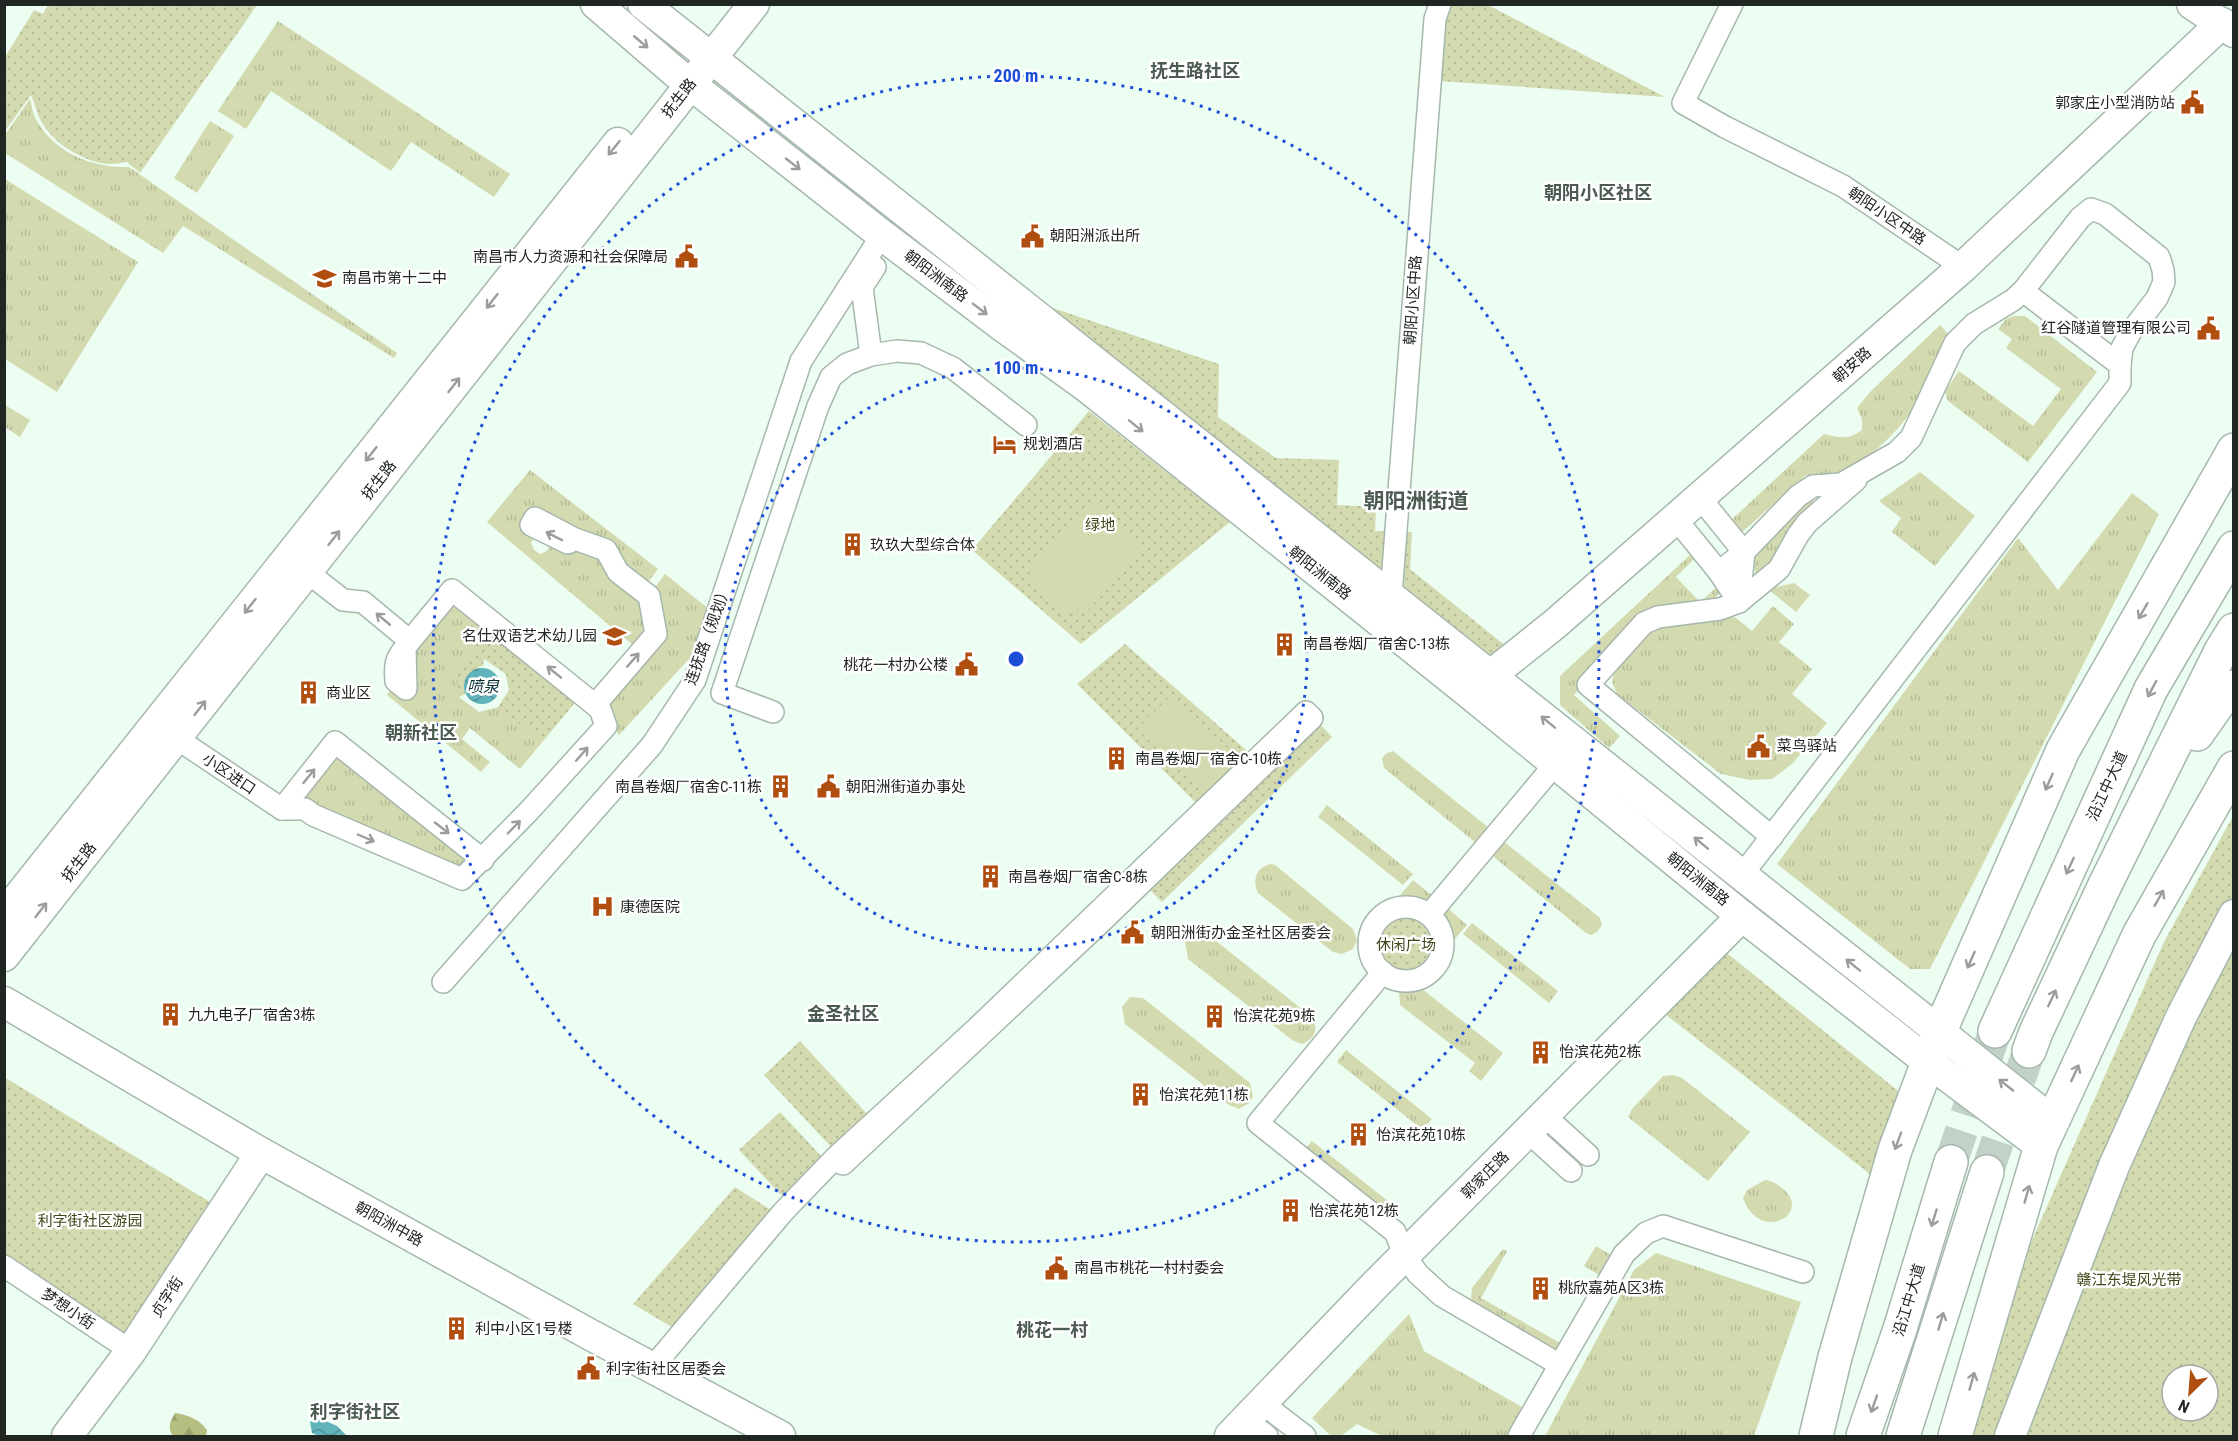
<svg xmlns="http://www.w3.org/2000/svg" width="2238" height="1441" viewBox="0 0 2238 1441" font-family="'Roboto Condensed','Noto Sans SC',sans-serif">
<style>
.grass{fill:url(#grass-tufts);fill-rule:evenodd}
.forest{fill:url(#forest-firs)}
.park{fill:url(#park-dots);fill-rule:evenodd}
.garden{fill:#d4dab0}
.water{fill:url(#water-waves)}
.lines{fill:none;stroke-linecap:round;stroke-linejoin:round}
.highway-tunnel{stroke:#c3d2c8;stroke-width:33;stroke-dasharray:33 16;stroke-linecap:butt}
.street-casing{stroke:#a6b7ac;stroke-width:24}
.secondary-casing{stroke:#a6b7ac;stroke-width:33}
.highway-casing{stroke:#a6b7ac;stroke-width:36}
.street{stroke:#fff;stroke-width:21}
.secondary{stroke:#fff;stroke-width:30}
.highway{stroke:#fff;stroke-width:33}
.oneway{stroke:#9b9d9c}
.ring{fill:none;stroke:#1d4ed8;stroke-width:3;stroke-dasharray:3 6}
.labels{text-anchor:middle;stroke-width:5;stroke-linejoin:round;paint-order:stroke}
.street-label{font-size:15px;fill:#202622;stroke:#fff}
.poi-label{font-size:15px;fill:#202622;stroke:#fff;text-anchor:start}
.park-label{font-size:15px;fill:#424618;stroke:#fff}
.water-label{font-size:16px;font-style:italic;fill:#063134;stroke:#fff}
.quarter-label{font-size:18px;font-weight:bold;fill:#4c5b52;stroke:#fff}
.district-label{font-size:21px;font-weight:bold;fill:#4c5b52;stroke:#fff}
.centre{fill:#1d4ed8;stroke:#fff;stroke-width:3}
.ring-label{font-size:18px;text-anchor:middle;font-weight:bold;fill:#1d4ed8;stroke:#fff;stroke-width:5;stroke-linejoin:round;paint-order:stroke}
</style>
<defs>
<pattern id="grass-tufts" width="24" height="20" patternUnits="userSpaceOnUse" patternTransform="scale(1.5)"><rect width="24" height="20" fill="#d4dab0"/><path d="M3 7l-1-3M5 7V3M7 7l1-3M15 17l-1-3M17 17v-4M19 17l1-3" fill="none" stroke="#b6bb97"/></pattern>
<pattern id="forest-firs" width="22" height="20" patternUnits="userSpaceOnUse" patternTransform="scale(1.5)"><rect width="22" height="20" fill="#b5bd80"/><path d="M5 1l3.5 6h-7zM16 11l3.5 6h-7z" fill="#9ba26e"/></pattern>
<pattern id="park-dots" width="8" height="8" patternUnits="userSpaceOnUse" patternTransform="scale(1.5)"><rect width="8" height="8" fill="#d4dab0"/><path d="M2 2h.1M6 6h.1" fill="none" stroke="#b6bb97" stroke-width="1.8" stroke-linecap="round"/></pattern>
<pattern id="water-waves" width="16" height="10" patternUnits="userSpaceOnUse" patternTransform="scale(1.5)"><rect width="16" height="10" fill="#62b4bc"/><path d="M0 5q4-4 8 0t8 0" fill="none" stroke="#509298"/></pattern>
</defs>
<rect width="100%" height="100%" fill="#ecfdf2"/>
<g class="grass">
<polygon points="278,21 510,174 494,197 411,142 391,171 271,91 246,129 218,111"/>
<path d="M30,99C32,106 33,115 37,121C56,154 93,168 129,167L397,353L394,358L183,226L163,253L5,153V135Z"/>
<polygon points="210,121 234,136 197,193 174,178"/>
<polygon points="5,179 138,262 57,392 5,359"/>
<polygon points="2014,316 2025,316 2097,372 2028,462 1948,401 1945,391 1959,371 2033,426 2061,389 2006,348 2012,339 1998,329 2006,319"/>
<path d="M1940,325L1949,335C1933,357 1927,385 1913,409C1900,429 1868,461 1846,471C1834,477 1819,475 1806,475L1739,535L1729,522L1824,434C1840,438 1848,440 1862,430V419L1857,408L1870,392Z"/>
<polygon points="5,405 30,420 20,437 5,427"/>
<path d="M530,470L658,569L642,590L649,595L665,574L724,621L619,735L600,709L582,694L520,769L470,728L462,739L490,762L481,772L387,695L411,652L458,595L595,694L635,647L487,522ZM539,528L554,536L547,551L540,554L534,550L531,543ZM484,658L506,674L509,690L498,707L479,712L459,697Z"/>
<polygon points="1920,472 1975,516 1935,566 1892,532 1901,518 1879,501"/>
<polygon points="2132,493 2159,514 1930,969 1910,969 1777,864 2018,538 2058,590"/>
<polygon points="1811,497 1814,502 1758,579 1750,556"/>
<polygon points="1691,554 1695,558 1676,577 1700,602 1718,586 1719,593 1714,600 1643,616 1574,695 1620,736 1609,748 1560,705 1560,676"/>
<polygon points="1794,583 1810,595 1796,612 1768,589"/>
<polygon points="1773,606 1794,624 1779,642 1812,669 1792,694 1827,723 1792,764 1772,779 1750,780 1721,774 1617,694 1612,682 1615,668 1648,625 1735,617 1752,631"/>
<polygon points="329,750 478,865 462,879 299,801"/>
<polygon points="1393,751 1489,828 1480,844 1476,843 1384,768 1382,758 1387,753"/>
<polygon points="1327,805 1413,874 1403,885 1318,817"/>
<polygon points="1503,841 1600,918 1602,925 1597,932 1591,935 1586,933 1495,858 1492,852"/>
<path d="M1271,864L1275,865L1353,929L1357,940L1353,949L1342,954L1333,952L1258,893C1252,880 1256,867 1271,864Z"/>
<polygon points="1413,880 1435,898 1429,906 1409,899 1397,899"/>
<polygon points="1444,905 1467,925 1453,941 1437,914"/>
<polygon points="1472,923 1558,991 1549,1003 1463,934"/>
<path d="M1194,932L1206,933L1313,1018C1318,1031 1315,1038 1302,1044L1292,1040L1188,959L1185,942Z"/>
<polygon points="1411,984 1417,985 1503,1053 1481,1081 1469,1071 1475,1063 1400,1005 1399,992"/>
<polygon points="1130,997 1143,998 1250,1083 1253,1097 1249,1103 1239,1109 1229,1105 1125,1024 1122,1007"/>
<polygon points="1346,1050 1432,1119 1423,1130 1337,1062"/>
<polygon points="1673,1075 1682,1078 1750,1132 1708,1181 1628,1117 1632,1109 1663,1076"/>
<polygon points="1312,1141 1398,1209 1389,1221 1303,1152"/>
<path d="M1765,1180C1772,1181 1776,1183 1782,1188C1814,1213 1760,1245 1743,1198L1747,1190Z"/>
<polygon points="1596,1246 1616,1258 1561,1353 1474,1303 1471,1299 1472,1288 1503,1249 1507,1251 1481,1298 1562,1344 1601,1276 1584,1266"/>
<polygon points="1656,1253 1801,1302 1754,1436 1545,1436 1634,1270"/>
<polygon points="1409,1314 1424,1351 1529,1411 1516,1436 1382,1436 1357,1424 1341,1436 1331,1436 1312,1418"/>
</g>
<path class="forest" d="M175,1413C188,1415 199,1419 207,1430L206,1436H173C167,1428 170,1422 175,1413Z"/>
<g class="park">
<path d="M48,5H257L140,173L127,162C121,163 114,164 108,164C81,161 50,142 39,117C36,110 34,102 31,95L5,131V57L34,10L43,14Z"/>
<polygon points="1448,5 1488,5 1665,97 1440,81 1440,22"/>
<polygon points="1044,305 1219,364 1218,417 1276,458 1339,460 1337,505 1376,507 1375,531 1412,532 1410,569 1507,647 1491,667"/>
<polygon points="1089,411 1230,522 1081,644 972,550"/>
<polygon points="462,599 582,694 542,742 499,707 509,690 506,674 484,659 483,666 471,669 464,680 465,694 459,697 457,676 467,662 474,660 476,642"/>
<polygon points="1125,644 1253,756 1200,807 1077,684"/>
<polygon points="1317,721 1332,737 1162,902 1147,887"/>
<path d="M2233,816V1436H1970L2025,1256L2164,942ZM2172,1375H2208V1411H2172Z"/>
<circle cx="1406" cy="945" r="30"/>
<polygon points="1723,950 1902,1094 1875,1178 1665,1014"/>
<polygon points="800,1041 869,1116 833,1149 764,1075"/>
<polygon points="4,1077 210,1202 125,1340 5,1260"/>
<polygon points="780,1112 823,1158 782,1196 739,1150"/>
<polygon points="735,1187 774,1212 675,1329 633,1304"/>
</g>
<g class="garden">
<polygon points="1088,504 1101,504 1138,540 1137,559 1085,613 1080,608 1067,614 1029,576 1032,562"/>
<polygon points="1172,694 1239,759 1204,794 1137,729"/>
</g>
<g class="water">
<circle cx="482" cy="686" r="18"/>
<polygon points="319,1418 337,1426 347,1436 319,1436 312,1433 310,1422"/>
</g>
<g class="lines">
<g class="highway-tunnel">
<polyline points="1951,1162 1995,1031"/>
<polyline points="1987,1172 2029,1051"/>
</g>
<defs>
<g id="street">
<polyline points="1732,4 1683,103 1725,127 1843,186 1963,267"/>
<polyline points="2023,291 2080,218 2091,209 2105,214 2159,257 2163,270 2164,282 2157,298 2130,333 2122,348 2120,365"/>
<polyline points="871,355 862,287 875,267"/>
<polyline points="1676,519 1719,572 1744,552 1700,498"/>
<polyline points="575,539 535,518 531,525 568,543 575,539 606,550 618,572 649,596 656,634 595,705"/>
<polyline points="1719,572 1739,602 1744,552 1798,496 1813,486 1841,484 1897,452 1911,438 1955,343 1974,324 2013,300 2023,291 2120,365 2120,383 1742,875"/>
<polyline points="1391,596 1435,19 1440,4"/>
<path d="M405,647L406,689L396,681C394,661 397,657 410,641"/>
<polyline points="773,712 722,693 818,406 831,377 847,364 871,355 897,351 921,353 953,368 1026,425"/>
<polyline points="176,738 282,809"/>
<polyline points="282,809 305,809 313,815 462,879 529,811 606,726 600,709 452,590 410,641 363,602 343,600 307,572"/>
<polyline points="282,809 335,742 483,860"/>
<polyline points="1772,837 1588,685 1644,623 1658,617 1720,609 1739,602 1779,569 1798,535 1807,523 1856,480"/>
<circle cx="1406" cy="944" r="37"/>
<polyline points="1429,915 1556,763"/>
<polyline points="1383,972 1258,1123 1395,1232 1405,1256 1418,1274 1442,1296 1560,1365"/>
<polyline points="443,982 652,745 695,680 801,361 882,235"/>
<polyline points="1544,1115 1588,1155"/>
<polyline points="1528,1132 1571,1171"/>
<polyline points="4,1266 131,1351"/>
<polyline points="652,1368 783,1212 835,1158 977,1028 1306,712 1312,718 1100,923 843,1164 835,1158"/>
<polyline points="1262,1403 1305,1436"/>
<polyline points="1246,1420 1267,1436"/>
<polyline points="1519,1436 1624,1254 1646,1233 1663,1226 1803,1272"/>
</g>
<g id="secondary">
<polyline points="596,4 675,72 882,235 1001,325 1087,387 1469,693 1742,916 1927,1061 2041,1146"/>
<polyline points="643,4 2052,1121"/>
<polyline points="2192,4 2234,32"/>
<polyline points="1476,687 1555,624 1963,267 2222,23"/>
<polyline points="4,915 618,143"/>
<polyline points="4,956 754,4"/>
<polyline points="4,1002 261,1153 589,1334 780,1436"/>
<polyline points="67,1436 131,1351 261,1153"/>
<polyline points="1230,1436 1375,1285 1742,916"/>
<polyline points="2010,1436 2114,1166 2181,1017 2234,915"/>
</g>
<g id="highway">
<polyline points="2197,734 2218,704 2234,687"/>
<polyline points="1995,1031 2151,689 2234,548"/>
<polyline points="2029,1051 2036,1032 2105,885 2221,651 2234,630"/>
<polyline points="1816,1436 1835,1357 1895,1150 1939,1033 2063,750 2234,450"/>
<polyline points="1863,1436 1900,1329 1951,1162"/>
<polyline points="1903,1436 1987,1172"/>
<polyline points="1955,1436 2041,1146 2139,935 2234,768"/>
</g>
</defs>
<use href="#street" class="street-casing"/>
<use href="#secondary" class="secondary-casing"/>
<use href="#highway" class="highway-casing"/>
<use href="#street" class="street"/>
<use href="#secondary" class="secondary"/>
<use href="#highway" class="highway"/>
</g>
<defs><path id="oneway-shaft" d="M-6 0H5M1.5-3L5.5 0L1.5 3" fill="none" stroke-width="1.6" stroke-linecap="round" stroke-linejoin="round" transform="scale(1.5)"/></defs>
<g class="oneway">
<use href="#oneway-shaft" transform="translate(641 42) rotate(40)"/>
<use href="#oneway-shaft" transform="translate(614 148) rotate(129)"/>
<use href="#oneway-shaft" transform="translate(793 164) rotate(38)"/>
<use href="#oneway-shaft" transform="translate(492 301) rotate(128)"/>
<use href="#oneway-shaft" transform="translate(980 309) rotate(37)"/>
<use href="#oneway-shaft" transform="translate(454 385) rotate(-52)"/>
<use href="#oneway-shaft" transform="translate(1136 426) rotate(39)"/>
<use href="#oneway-shaft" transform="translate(371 454) rotate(128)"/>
<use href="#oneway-shaft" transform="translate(554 536) rotate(-153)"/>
<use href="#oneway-shaft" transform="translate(334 538) rotate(-52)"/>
<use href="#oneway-shaft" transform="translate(250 606) rotate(128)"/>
<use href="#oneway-shaft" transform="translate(2143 611) rotate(120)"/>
<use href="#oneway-shaft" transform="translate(383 619) rotate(-140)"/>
<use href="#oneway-shaft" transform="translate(633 660) rotate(-49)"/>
<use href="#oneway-shaft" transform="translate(554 672) rotate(-141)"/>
<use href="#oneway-shaft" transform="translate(2152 689) rotate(118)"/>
<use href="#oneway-shaft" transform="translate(200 708) rotate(-52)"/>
<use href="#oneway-shaft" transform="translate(1548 722) rotate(-141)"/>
<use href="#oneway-shaft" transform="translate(582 754) rotate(-49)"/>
<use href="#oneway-shaft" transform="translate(309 776) rotate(-51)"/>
<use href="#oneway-shaft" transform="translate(2049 782) rotate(114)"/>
<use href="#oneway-shaft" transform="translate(514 827) rotate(-46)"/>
<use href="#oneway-shaft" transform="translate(442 828) rotate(38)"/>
<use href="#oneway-shaft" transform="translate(366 838) rotate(23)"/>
<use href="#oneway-shaft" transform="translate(1701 843) rotate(-141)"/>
<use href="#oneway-shaft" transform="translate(2070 866) rotate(115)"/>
<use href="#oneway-shaft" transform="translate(2159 898) rotate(-60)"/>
<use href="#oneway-shaft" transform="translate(41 910) rotate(-52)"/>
<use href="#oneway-shaft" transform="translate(1971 960) rotate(114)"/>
<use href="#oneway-shaft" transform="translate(1853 965) rotate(-141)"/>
<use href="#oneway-shaft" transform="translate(2052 998) rotate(-65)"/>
<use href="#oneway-shaft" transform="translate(2075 1073) rotate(-65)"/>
<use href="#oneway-shaft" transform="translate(2006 1085) rotate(-142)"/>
<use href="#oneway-shaft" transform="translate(1898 1141) rotate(110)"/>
<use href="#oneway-shaft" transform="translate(2027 1194) rotate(-74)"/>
<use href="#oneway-shaft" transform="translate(1934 1218) rotate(107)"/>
<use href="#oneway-shaft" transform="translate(1941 1321) rotate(-73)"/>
<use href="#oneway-shaft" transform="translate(1972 1381) rotate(-74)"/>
<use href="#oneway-shaft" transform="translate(1874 1404) rotate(109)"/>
</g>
<g class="ring">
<circle cx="1016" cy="659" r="291"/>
<circle cx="1016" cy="659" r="583"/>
</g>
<defs>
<symbol id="civic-bare" viewBox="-9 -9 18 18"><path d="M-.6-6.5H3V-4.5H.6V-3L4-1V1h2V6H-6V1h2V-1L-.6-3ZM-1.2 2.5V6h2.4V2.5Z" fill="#af4e0e" stroke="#fff" stroke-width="2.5" paint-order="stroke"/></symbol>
<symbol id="school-bare" viewBox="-9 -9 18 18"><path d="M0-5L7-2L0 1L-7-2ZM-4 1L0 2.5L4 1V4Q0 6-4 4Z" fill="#af4e0e" stroke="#fff" stroke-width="2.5" paint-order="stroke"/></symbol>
<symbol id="hotel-bare" viewBox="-9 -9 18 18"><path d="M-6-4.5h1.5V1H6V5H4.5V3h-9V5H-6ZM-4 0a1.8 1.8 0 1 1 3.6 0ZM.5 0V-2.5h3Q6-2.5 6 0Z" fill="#af4e0e" stroke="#fff" stroke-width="2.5" paint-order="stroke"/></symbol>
<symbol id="building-bare" viewBox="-9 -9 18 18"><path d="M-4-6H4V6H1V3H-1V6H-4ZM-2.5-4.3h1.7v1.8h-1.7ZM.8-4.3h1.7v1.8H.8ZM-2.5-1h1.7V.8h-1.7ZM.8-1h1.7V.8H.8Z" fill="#af4e0e" stroke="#fff" stroke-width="2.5" paint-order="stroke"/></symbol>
<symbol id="hospital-bare" viewBox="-9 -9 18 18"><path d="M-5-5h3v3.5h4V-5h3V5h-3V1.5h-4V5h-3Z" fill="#af4e0e" stroke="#fff" stroke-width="2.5" paint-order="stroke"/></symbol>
</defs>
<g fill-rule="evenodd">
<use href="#civic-bare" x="2176" y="86" width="33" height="33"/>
<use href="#civic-bare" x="1016" y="220" width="33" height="33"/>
<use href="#civic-bare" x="670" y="240" width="33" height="33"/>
<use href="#school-bare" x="308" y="262" width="33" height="33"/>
<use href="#civic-bare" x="2192" y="312" width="33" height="33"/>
<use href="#hotel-bare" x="988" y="428" width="33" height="33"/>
<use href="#building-bare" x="836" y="528" width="33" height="33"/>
<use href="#school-bare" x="598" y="620" width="33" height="33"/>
<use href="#building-bare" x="1268" y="628" width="33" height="33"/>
<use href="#civic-bare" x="950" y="648" width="33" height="33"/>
<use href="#building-bare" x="292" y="676" width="33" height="33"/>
<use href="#civic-bare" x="1742" y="730" width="33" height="33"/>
<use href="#building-bare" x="1100" y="742" width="33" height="33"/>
<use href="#building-bare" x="764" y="770" width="33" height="33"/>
<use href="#civic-bare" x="812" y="770" width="33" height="33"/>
<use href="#building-bare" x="974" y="860" width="33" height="33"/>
<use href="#hospital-bare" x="586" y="890" width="33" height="33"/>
<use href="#civic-bare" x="1116" y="916" width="33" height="33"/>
<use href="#building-bare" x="154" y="998" width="33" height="33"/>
<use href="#building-bare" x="1198" y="1000" width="33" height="33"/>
<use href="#building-bare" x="1524" y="1036" width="33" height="33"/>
<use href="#building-bare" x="1124" y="1078" width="33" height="33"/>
<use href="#building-bare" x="1342" y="1118" width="33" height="33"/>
<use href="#building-bare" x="1274" y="1194" width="33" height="33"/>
<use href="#civic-bare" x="1040" y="1252" width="33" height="33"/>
<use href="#building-bare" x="1524" y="1272" width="33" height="33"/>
<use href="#building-bare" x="440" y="1312" width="33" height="33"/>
<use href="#civic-bare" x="572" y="1352" width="33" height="33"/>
</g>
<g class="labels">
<g class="street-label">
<text transform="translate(679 98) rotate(-52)" y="5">抚生路</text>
<text transform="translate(1887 216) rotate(34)" y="5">朝阳小区中路</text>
<text transform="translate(936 276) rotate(37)" y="5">朝阳洲南路</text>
<text transform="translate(1413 300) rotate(-86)" y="5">朝阳小区中路</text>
<text transform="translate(1852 365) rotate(-42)" y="5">朝安路</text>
<text transform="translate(379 480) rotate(-52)" y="5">抚生路</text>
<text transform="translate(1320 573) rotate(39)" y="5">朝阳洲南路</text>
<text transform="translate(708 635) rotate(-70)" y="5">连抚路（规划）</text>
<text transform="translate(229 774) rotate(34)" y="5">小区进口</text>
<text transform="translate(2107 786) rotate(-65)" y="5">沿江中大道</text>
<text transform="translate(79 862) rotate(-52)" y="5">抚生路</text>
<text transform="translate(1698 879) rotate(39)" y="5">朝阳洲南路</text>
<text transform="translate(1485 1175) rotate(-45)" y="5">郭家庄路</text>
<text transform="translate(389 1224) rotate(29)" y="5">朝阳洲中路</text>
<text transform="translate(167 1297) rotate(-57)" y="5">贞字街</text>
<text transform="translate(1909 1300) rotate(-73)" y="5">沿江中大道</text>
<text transform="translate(68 1309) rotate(34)" y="5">梦想小街</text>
</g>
<g class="poi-label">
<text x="2175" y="108" text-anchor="end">郭家庄小型消防站</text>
<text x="1050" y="241">朝阳洲派出所</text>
<text x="668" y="262" text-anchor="end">南昌市人力资源和社会保障局</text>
<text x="342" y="283">南昌市第十二中</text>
<text x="2191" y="333" text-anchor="end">红谷隧道管理有限公司</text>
<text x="1023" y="449">规划酒店</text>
<text x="870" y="550">玖玖大型综合体</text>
<text x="597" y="641" text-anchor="end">名仕双语艺术幼儿园</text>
<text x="1303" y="649">南昌卷烟厂宿舍C-13栋</text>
<text x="948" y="670" text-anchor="end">桃花一村办公楼</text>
<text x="326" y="698">商业区</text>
<text x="1777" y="751">菜鸟驿站</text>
<text x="1135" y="764">南昌卷烟厂宿舍C-10栋</text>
<text x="762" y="792" text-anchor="end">南昌卷烟厂宿舍C-11栋</text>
<text x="846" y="792">朝阳洲街道办事处</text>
<text x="1008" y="882">南昌卷烟厂宿舍C-8栋</text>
<text x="620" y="912">康德医院</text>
<text x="1151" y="938">朝阳洲街办金圣社区居委会</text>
<text x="188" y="1020">九九电子厂宿舍3栋</text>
<text x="1233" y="1021">怡滨花苑9栋</text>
<text x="1559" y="1057">怡滨花苑2栋</text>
<text x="1159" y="1100">怡滨花苑11栋</text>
<text x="1376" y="1140">怡滨花苑10栋</text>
<text x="1309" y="1216">怡滨花苑12栋</text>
<text x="1074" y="1273">南昌市桃花一村村委会</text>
<text x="1558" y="1293">桃欣嘉苑A区3栋</text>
<text x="475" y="1334">利中小区1号楼</text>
<text x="606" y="1374">利字街社区居委会</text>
</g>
<g class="park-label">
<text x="1100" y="530">绿地</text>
<text x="1406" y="950">休闲广场</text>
<text x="90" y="1226">利字街社区游园</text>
<text x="2129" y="1285">赣江东堤风光带</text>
</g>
<g class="water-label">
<text x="483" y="692">喷泉</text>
</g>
<g class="quarter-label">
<text x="1195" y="77">抚生路社区</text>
<text x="1598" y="199">朝阳小区社区</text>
<text x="421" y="739">朝新社区</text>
<text x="843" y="1020">金圣社区</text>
<text x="1052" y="1336">桃花一村</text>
<text x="355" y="1418">利字街社区</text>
</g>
<g class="district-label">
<text x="1416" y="508">朝阳洲街道</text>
</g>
</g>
<circle cx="1016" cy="659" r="9" class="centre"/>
<g class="ring-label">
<text x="1016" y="82">200 m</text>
<text x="1016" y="374">100 m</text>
</g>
<rect width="2238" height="1441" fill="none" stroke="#202622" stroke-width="12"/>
<g transform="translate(2190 1393) rotate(205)"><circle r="28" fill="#ffffff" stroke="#a6a8a7" stroke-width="1.5"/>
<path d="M0-4.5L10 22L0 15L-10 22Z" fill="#af4e0e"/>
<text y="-9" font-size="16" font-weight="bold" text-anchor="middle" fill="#202622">N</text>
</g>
</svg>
